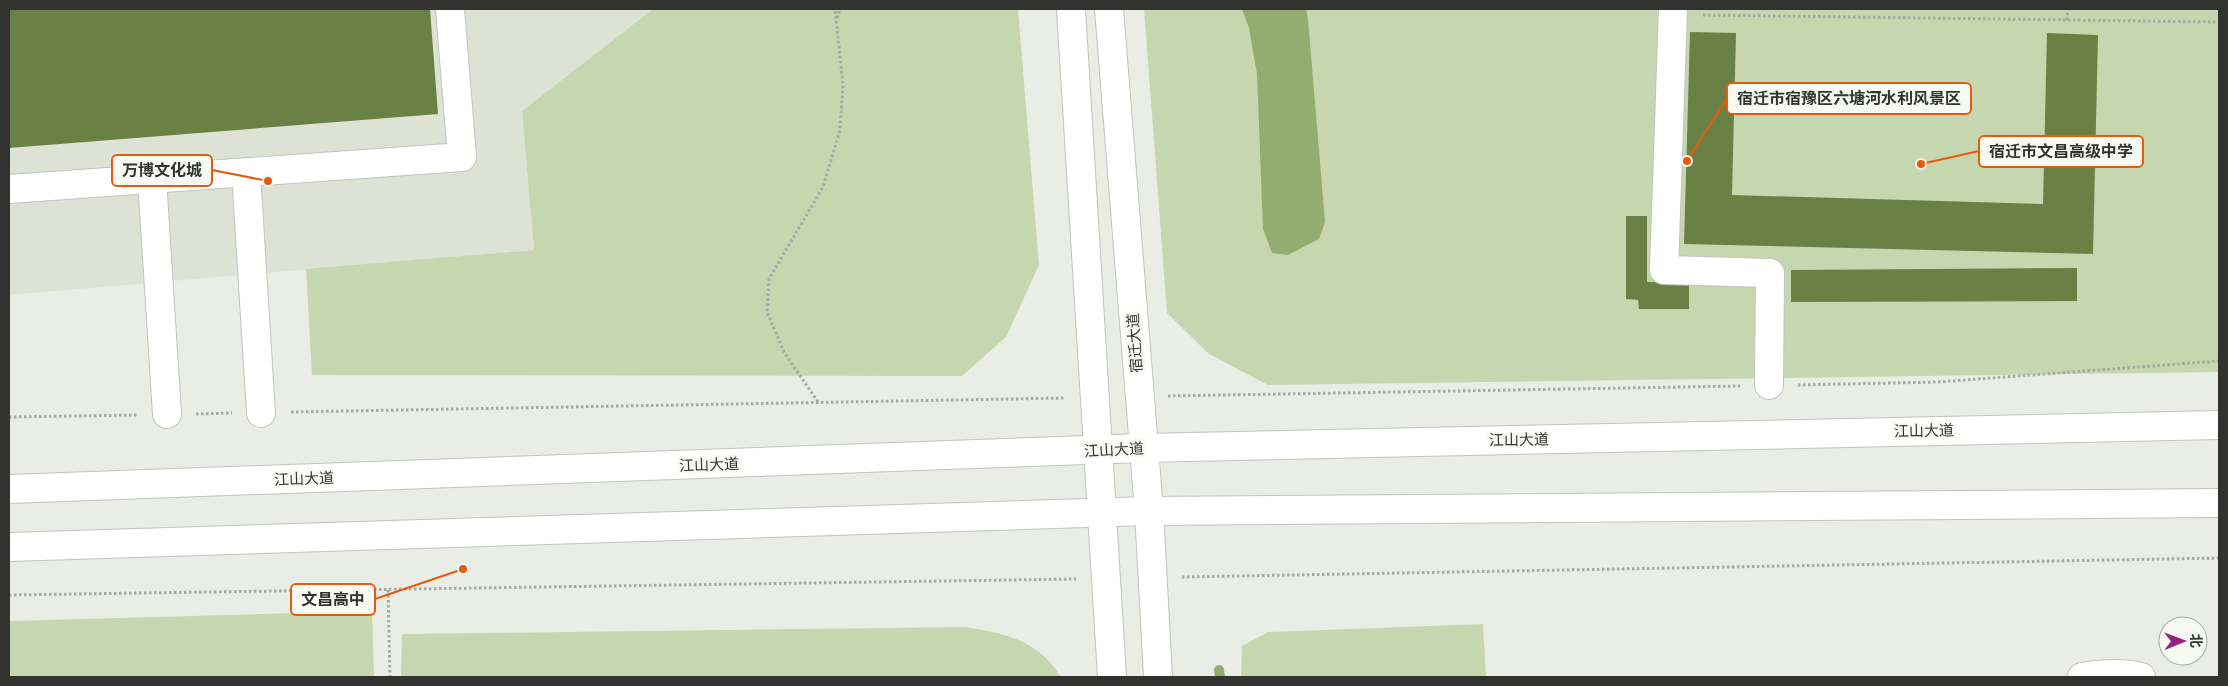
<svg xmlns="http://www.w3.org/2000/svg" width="2228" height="686" viewBox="0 0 2228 686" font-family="'Asap Condensed','Noto Sans SC',sans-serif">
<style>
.built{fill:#dde2d5}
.green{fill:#c6d7af}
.water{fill:#93ac6f}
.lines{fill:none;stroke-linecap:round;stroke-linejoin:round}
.stream{stroke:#93ac6f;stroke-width:10}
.building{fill:#6a8146}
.minor-casing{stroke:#c1c4bd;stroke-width:30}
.major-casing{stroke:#c1c4bd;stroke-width:30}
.path{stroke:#a6a8a3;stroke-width:3;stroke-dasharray:2.5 2.5;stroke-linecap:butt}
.minor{stroke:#fff;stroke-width:28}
.major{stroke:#fff;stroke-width:28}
.labels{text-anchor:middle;stroke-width:5;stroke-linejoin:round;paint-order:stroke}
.street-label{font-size:15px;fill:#323330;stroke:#f7faf3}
.leader{fill:none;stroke:#e8590c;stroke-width:2}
.callout-dot{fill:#e8590c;stroke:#f7faf3;stroke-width:2}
.callout{fill:#f7faf3;stroke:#e8590c;stroke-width:2}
.callout-label{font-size:16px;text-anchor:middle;font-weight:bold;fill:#323330}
</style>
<rect width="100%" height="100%" fill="#eaede6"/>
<polygon class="built" points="9,9 653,9 522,111 534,250 9,295"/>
<g class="green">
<polygon points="653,9 1018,9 1039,265 1006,337 962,376 312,375 306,269 534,250 522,111"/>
<polygon points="1144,9 2219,9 2219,372 1268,385 1209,354 1167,313"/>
<polygon points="372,611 374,677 9,677 9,621"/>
<polygon points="1483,624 1486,677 1241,677 1242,646 1268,632"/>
<path d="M965,627C1006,634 1037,639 1061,677H401L402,634Z"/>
</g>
<polygon class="water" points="1242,9 1306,9 1308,19 1325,222 1319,239 1288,255 1272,253 1263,229 1257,74 1249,28"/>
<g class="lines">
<polyline class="stream" points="1219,670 1220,677"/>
</g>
<g class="building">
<polygon points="9,9 430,9 438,114 9,148"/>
<polygon points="1690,32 1736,33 1732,195 2043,204 2047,33 2098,35 2093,254 1684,244"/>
<polygon points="1626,216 1647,216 1647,282 1689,282 1689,309 1639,309 1638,300 1626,299"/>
<polygon points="2077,268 2077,301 1791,302 1791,270"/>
</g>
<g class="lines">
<defs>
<g id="minor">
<polyline points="1673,9 1664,270 1770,273 1769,385"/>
<polyline points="246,173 261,413"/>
<polyline points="152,179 167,414"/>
<polyline points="9,189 462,157 450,9"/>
<path d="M2082,677C2101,674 2123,672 2141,677"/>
</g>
<g id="major">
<polyline points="1071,9 1112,677"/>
<polyline points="1109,9 1149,511 1158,677"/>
<polyline points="9,489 1143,448 2219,425"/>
<polyline points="9,547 1149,511 2219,503"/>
</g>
</defs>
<use href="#minor" class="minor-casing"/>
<use href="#major" class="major-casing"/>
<g class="path">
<polyline points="1703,15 2219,22"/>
<polyline points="837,18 840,9"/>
<polyline points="2067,20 2068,9"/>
<polyline points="1798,385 1938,382 2219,361"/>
<polyline points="1168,396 1740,386"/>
<polyline points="818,402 784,352 767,312 769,279 823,187 840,130 843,85 835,9"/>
<polyline points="291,412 1065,398"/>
<polyline points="196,414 232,413"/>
<polyline points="9,417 137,415"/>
<polyline points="1182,577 2219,558"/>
<polyline points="388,590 390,677"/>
<polyline points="9,595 1076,579"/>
</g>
<use href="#minor" class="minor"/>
<use href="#major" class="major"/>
</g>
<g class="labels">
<g class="street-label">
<text transform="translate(1135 343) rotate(-94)" y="5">宿迁大道</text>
<text transform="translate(1924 431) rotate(-1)" y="5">江山大道</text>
<text transform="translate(1519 440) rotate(-1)" y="5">江山大道</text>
<text transform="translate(1114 450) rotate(-3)" y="5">江山大道</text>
<text transform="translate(709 465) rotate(-2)" y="5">江山大道</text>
<text transform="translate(304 479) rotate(-2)" y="5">江山大道</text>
</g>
</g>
<path class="leader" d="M1687 161L1727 98M1921 164L1979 151M268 181L212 170M463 569L375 599"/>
<g class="callout-dot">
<circle cx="1687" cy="161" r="5"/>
<circle cx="1921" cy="164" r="5"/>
<circle cx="268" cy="181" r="5"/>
<circle cx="463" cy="569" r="5"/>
</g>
<g class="callout">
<rect x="1727" y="83" width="244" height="31" rx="5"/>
<rect x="1979" y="136" width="164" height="31" rx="5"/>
<rect x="112" y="155" width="100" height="31" rx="5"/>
<rect x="291" y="584" width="84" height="31" rx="5"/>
</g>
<g class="callout-label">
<text x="1849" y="104">宿迁市宿豫区六塘河水利风景区</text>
<text x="2061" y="157">宿迁市文昌高级中学</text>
<text x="162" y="176">万博文化城</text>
<text x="333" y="605">文昌高中</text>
</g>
<rect width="2228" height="686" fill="none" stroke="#323330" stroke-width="20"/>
<g transform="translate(2183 641) rotate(89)"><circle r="24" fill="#f7faf3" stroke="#a8aaa5"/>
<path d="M0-4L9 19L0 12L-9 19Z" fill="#952280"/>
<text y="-8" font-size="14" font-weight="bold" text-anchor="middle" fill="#323330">北</text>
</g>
</svg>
